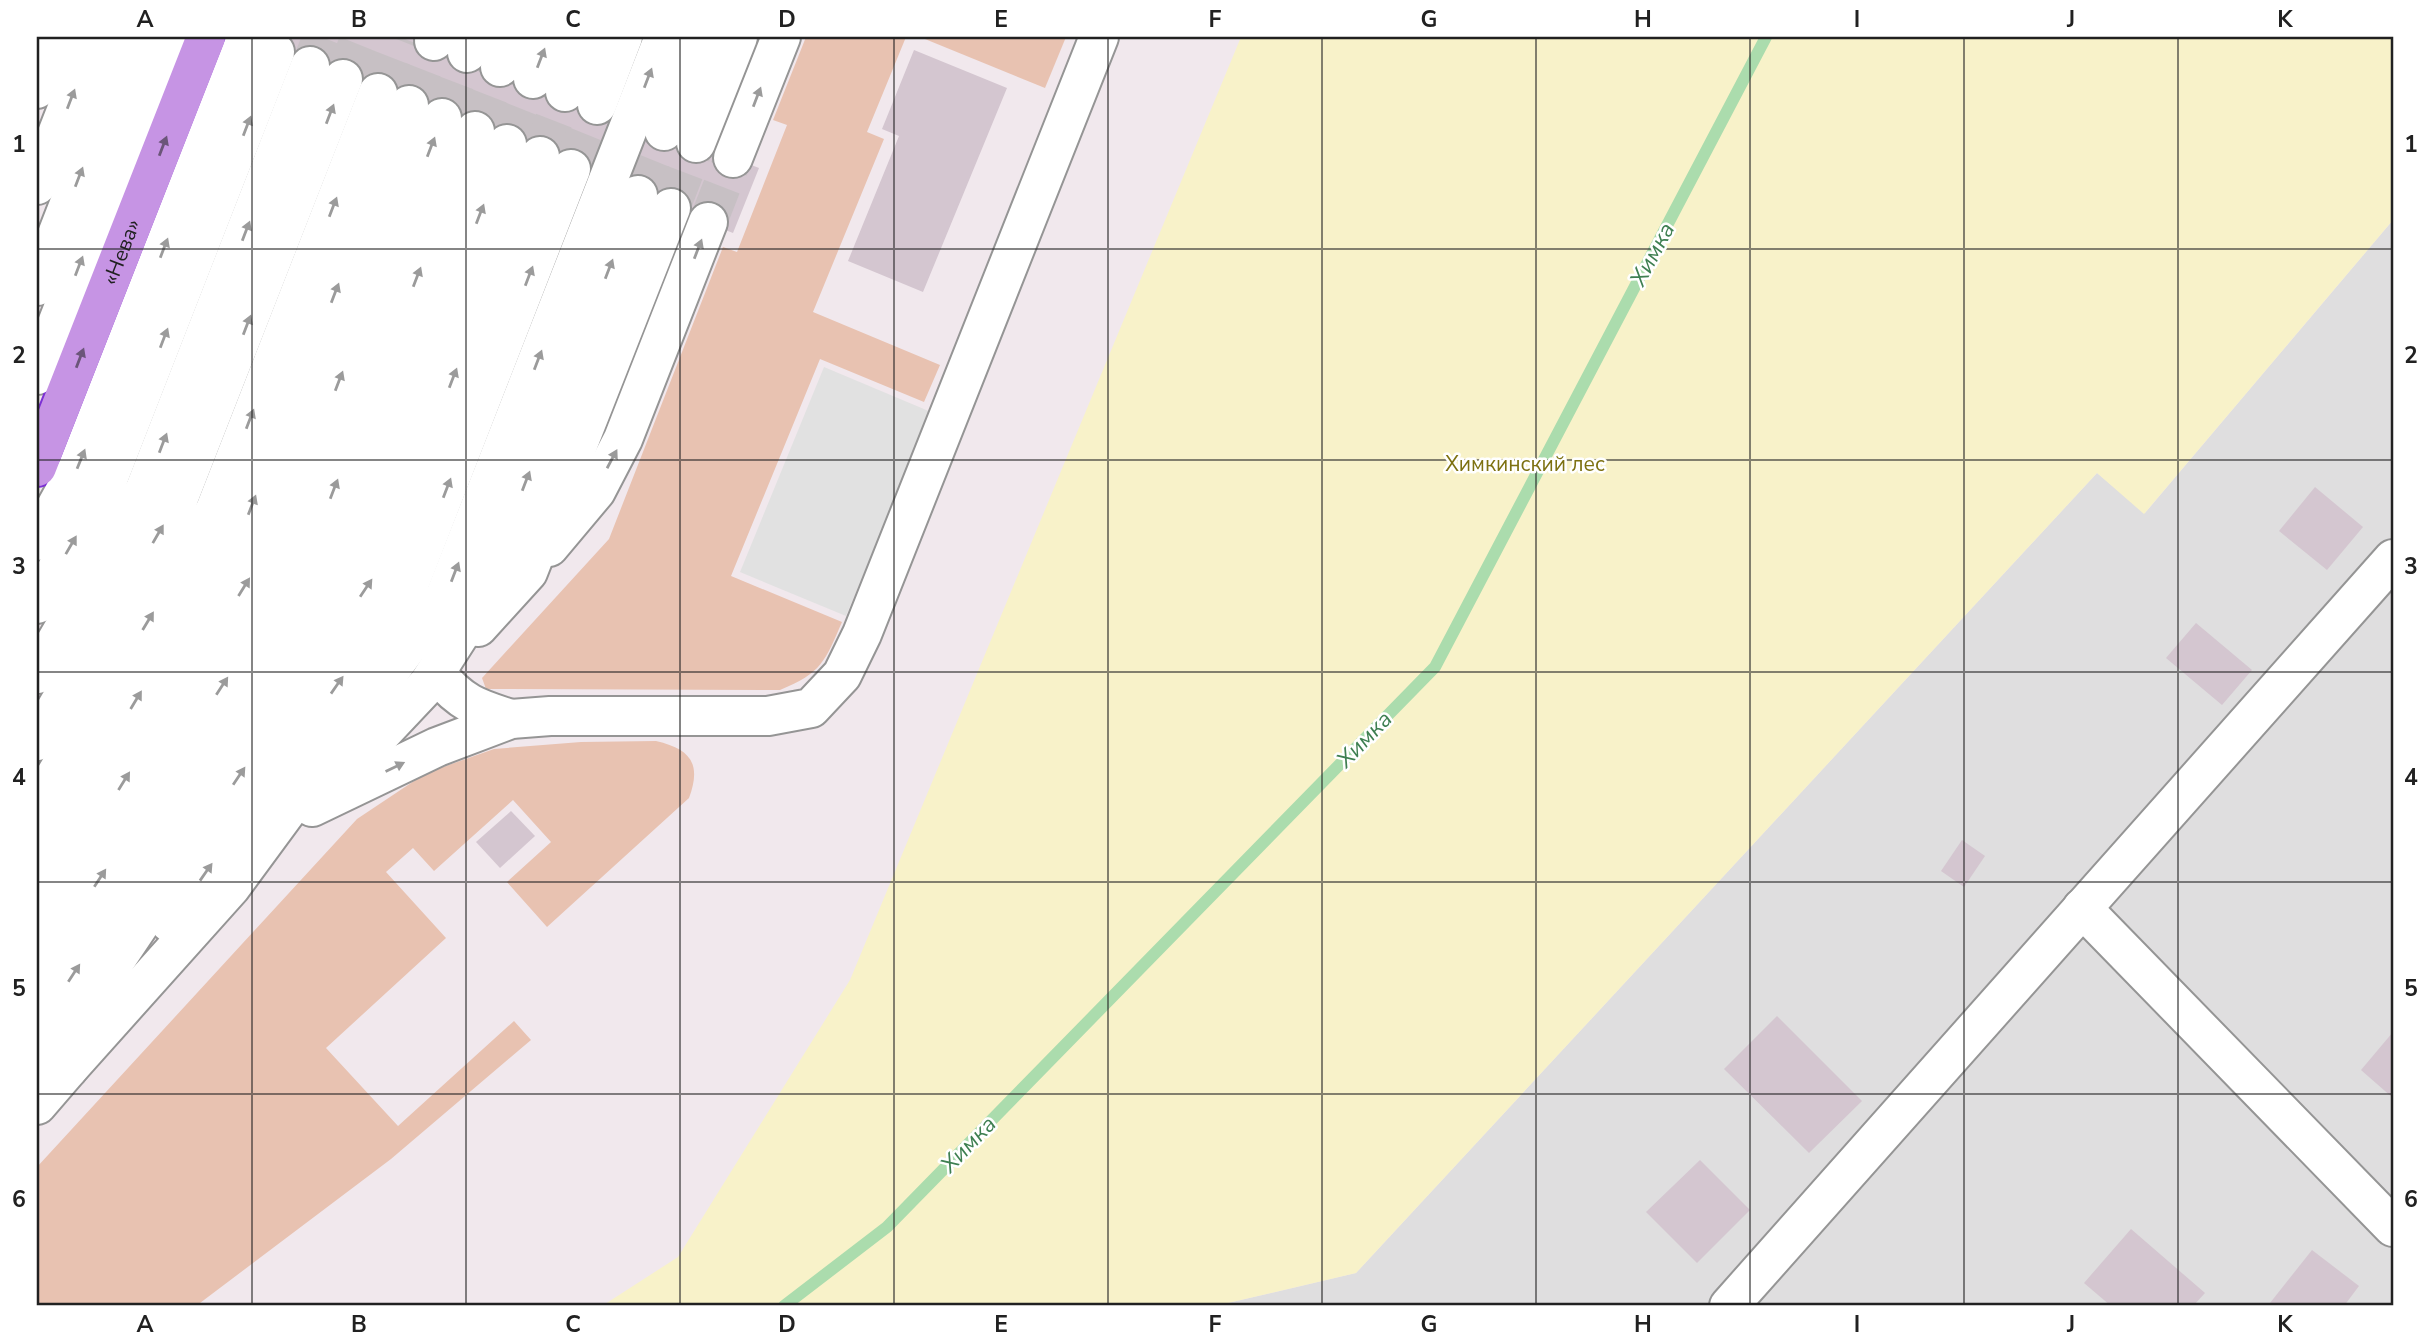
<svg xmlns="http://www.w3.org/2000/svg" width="2430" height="1343" viewBox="0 0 2430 1343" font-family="'Nunito Sans',sans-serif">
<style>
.residential{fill:#dfdedf}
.grass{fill:#e8c2b1}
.park{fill:#f8f2c9}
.parking{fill:#e1e1e1}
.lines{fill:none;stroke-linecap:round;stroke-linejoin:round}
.stream{stroke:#abdcad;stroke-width:12}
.building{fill:#d4c6d0}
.minor-tunnel{stroke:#c7c0c4;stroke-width:38;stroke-dasharray:38 19;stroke-linecap:butt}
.minor-casing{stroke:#959595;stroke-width:42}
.highway-casing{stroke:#7c30d4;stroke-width:42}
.minor{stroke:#fff;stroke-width:38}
.highway{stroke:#c694e4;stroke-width:38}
.oneway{fill:#9b9b9b}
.oneway2{fill:#6b5579}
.grid{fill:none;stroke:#212121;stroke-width:2;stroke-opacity:0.55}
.labels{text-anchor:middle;stroke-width:5;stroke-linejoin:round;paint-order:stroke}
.street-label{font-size:21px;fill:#212121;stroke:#fff}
.park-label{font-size:21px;fill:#7d7111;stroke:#fff}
.water-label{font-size:23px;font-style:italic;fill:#3e7f51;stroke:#fff}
.neatline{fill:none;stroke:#212121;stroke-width:2.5}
.grid-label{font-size:23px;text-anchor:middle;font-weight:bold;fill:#212121}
</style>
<rect width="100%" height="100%" fill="#f1e8ed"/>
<polygon class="residential" points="2393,220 2393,1306 1215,1306 1356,1273 2097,473 2145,513"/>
<g class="grass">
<path d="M806,37H906L867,132L884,139L813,312L940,365L924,402L820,359L731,576L842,622C825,661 822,673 780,690L486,689L482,678L609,539L723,247L737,252L787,125L773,120Z"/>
<polygon points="920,37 1066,37 1045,88"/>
<path d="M656,741C690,749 702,763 689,798L547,927L507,882L551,842L513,800L434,871L413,848L386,872L446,938L326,1048L398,1126L514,1021L531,1040L391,1159L196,1306H37V1167L357,819L426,773L494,749L581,742Z"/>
</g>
<polygon class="park" points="1241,37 2393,37 2393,220 2144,514 2097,473 1356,1273 1215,1306 602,1306 678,1257 850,980"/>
<polygon class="parking" points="824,367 931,412 846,616 740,572"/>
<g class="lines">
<polyline class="stream" points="784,1306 887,1227 1435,667 1766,37"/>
</g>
<g class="building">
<polygon points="235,37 424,37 759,168 733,233"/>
<polygon points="914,50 1007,88 923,292 848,261 899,136 882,129"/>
<polygon points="2315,487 2363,527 2327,570 2279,531"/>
<polygon points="2196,623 2252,670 2222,705 2166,658"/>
<polygon points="511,811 535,836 500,868 476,842"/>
<polygon points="1962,840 1985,856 1964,887 1941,871"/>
<polygon points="1777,1016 1862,1101 1809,1153 1724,1069"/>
<polygon points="2393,1032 2393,1098 2361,1070"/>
<polygon points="1700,1160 1750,1210 1697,1263 1646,1212"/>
<polygon points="2131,1229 2205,1293 2193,1306 2111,1306 2084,1283"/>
<polygon points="2312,1250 2359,1286 2344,1306 2274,1306 2270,1303"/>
</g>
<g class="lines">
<g class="minor-tunnel">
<polyline points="310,66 322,37"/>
<polyline points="343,79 360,37"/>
<polyline points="378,93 400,37"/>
<polyline points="409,105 434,41"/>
<polyline points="442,118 467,53"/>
<polyline points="475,131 500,67"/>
<polyline points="507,144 533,79"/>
<polyline points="540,156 565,92"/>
<polyline points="571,169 597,105"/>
<polyline points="638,195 664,131"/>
<polyline points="671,208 696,143"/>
<polyline points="708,222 733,158"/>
</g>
<defs>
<g id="minor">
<polyline points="434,41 436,37"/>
<polyline points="467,53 473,37"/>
<polyline points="500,67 512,37"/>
<polyline points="533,79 549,37"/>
<polyline points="37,89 57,37"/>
<polyline points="565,92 587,37"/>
<polyline points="597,105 623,37"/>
<polyline points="664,131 701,37"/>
<polyline points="696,143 738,37"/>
<polyline points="733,158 781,37"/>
<polyline points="37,185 95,37"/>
<polyline points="37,286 134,37"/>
<polyline points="37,375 169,37"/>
<polyline points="37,541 77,469 245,41"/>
<polyline points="549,547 596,491 623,439 708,222"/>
<polyline points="37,604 109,477 275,52"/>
<polyline points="478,627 528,572 671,208"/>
<polyline points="37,674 145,489 310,66"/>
<path d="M437,674C461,703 476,708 511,719"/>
<polyline points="37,741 178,500 343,79"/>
<polyline points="329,789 428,684 478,606 638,195"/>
<polyline points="37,806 215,510 378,93"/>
<polyline points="312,807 437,747 511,719 550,716 768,716 811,708 842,675 862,634 1099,37"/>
<polyline points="37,863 247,518 409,105"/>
<polyline points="2082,908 2393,1227"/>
<polyline points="37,922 281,527 442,118"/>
<polyline points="170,923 411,580 571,169"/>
<polyline points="37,977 312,545 475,131"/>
<polyline points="37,1030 347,554 507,144"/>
<polyline points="44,1067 378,569 540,156"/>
<polyline points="68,1069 231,887 445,596 664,37"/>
<polyline points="37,1105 68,1069 82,1050"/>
<polyline points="1729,1306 2393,559"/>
</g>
<g id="highway">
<path id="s1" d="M37,467L206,37"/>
</g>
</defs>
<use href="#minor" class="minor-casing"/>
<use href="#highway" class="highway-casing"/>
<use href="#minor" class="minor"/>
<use href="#highway" class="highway"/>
</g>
<defs><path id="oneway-solid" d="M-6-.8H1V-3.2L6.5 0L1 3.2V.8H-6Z" transform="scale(1.75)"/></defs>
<g class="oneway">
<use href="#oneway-solid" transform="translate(541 58) rotate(-69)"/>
<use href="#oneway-solid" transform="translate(648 78) rotate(-69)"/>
<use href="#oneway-solid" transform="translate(757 97) rotate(-69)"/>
<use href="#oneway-solid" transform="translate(71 99) rotate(-69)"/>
<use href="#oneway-solid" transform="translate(330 114) rotate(-69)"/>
<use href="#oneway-solid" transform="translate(247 126) rotate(-69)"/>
<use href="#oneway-solid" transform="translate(431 147) rotate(-69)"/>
<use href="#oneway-solid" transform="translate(79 177) rotate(-69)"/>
<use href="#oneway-solid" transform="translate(333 207) rotate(-69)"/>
<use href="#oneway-solid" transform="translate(480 214) rotate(-69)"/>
<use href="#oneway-solid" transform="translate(246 231) rotate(-69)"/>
<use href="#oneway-solid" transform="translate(164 248) rotate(-69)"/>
<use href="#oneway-solid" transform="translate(698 249) rotate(-69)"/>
<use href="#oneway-solid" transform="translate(79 266) rotate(-69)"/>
<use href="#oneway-solid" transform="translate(609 269) rotate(-69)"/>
<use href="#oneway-solid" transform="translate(529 276) rotate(-69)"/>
<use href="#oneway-solid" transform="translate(417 277) rotate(-69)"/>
<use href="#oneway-solid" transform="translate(335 293) rotate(-69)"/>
<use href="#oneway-solid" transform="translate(247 325) rotate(-69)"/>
<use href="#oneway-solid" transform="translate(164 338) rotate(-69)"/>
<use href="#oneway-solid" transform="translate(538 360) rotate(-69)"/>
<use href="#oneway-solid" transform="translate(453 378) rotate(-69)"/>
<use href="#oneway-solid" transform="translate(339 381) rotate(-69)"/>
<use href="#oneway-solid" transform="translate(250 419) rotate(-69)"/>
<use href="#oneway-solid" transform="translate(163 443) rotate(-69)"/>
<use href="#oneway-solid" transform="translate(81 459) rotate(-68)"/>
<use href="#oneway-solid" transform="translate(612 459) rotate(-62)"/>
<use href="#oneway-solid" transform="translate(526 481) rotate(-69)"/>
<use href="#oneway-solid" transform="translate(447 488) rotate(-69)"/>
<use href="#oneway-solid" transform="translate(334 489) rotate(-69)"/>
<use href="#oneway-solid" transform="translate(252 505) rotate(-69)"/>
<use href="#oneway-solid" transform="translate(158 534) rotate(-60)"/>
<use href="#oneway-solid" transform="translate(71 545) rotate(-60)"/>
<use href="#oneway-solid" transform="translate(455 572) rotate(-69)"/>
<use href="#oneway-solid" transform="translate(244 587) rotate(-58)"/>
<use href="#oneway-solid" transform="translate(366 588) rotate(-56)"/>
<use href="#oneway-solid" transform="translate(148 621) rotate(-59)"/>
<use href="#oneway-solid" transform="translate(337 685) rotate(-55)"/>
<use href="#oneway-solid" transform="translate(222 686) rotate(-57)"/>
<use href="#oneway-solid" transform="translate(136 700) rotate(-59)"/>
<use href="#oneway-solid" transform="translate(395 767) rotate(-26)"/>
<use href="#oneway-solid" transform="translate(239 776) rotate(-56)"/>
<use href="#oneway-solid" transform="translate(124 781) rotate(-58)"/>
<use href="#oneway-solid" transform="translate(206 872) rotate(-55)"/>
<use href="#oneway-solid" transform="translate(100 878) rotate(-57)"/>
<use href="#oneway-solid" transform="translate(74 973) rotate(-57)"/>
</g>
<g class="oneway2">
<use href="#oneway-solid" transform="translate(163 146) rotate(-69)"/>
<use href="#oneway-solid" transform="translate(80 358) rotate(-69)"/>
</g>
<path class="grid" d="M252,37V1306M466,37V1306M680,37V1306M894,37V1306M1108,37V1306M1322,37V1306M1536,37V1306M1750,37V1306M1964,37V1306M2178,37V1306M37,249H2393M37,460H2393M37,672H2393M37,882H2393M37,1094H2393"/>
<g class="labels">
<g class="street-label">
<text dy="7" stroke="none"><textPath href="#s1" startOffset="231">«Нева»</textPath></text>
</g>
<g class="park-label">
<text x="1525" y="471">Химкинский лес</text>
</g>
<g class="water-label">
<text transform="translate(1652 254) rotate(-62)" y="8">Химка</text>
<text transform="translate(1364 739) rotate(-46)" y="8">Химка</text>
<text transform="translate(968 1144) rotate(-46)" y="8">Химка</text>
</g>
</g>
<rect width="2430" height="1343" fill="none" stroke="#ffffff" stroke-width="77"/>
<rect x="38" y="38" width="2354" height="1266" class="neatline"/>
<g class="grid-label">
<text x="145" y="27">A</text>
<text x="359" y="27">B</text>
<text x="573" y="27">C</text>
<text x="787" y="27">D</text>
<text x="1001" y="27">E</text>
<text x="1215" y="27">F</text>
<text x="1429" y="27">G</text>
<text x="1643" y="27">H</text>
<text x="1857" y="27">I</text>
<text x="2071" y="27">J</text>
<text x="2285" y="27">K</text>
<text x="19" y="152">1</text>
<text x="2411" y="152">1</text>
<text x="19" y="363">2</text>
<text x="2411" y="363">2</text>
<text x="19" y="574">3</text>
<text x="2411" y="574">3</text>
<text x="19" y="785">4</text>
<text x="2411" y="785">4</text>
<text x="19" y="996">5</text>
<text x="2411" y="996">5</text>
<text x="19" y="1207">6</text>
<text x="2411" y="1207">6</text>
<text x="145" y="1332">A</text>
<text x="359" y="1332">B</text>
<text x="573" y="1332">C</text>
<text x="787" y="1332">D</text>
<text x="1001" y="1332">E</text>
<text x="1215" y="1332">F</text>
<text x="1429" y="1332">G</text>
<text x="1643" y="1332">H</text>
<text x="1857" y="1332">I</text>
<text x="2071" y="1332">J</text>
<text x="2285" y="1332">K</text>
</g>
</svg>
